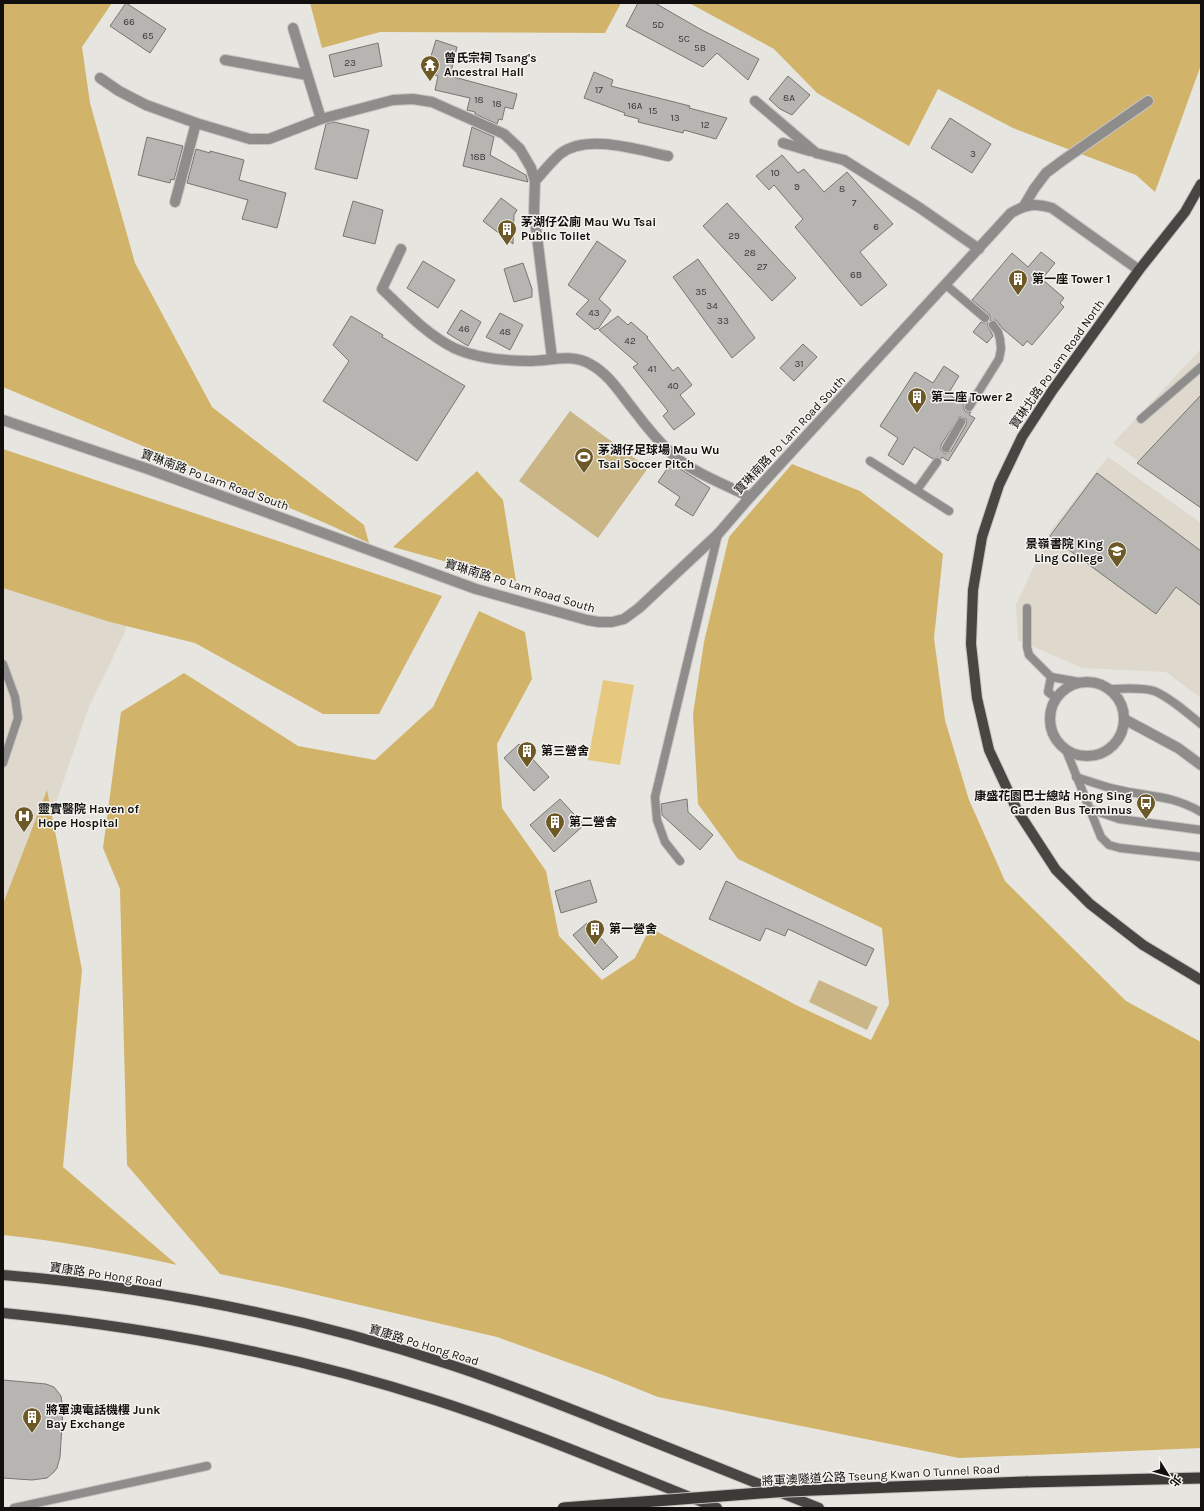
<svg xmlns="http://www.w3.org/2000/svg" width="1204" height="1511" viewBox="0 0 1204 1511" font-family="Karla,'Noto Sans TC',sans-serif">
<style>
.built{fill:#ded8cd}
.green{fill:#cab586}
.forest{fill:#d2b36a}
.water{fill:#e7c87f}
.building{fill:#b7b5b1;stroke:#787671;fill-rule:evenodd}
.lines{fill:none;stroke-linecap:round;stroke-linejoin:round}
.service-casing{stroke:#c5c3bf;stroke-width:10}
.minor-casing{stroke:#c5c3bf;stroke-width:12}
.primary-casing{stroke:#c5c3bf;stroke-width:12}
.trunk-casing{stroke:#c5c3bf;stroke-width:13}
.service{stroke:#8e8d8b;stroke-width:8}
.minor{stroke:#8e8d8b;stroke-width:10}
.primary{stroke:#484643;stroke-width:10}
.trunk{stroke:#3c3a36;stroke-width:11}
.trunk-bridge-casing{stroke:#c5c3bf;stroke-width:13;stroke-linecap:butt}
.trunk-bridge{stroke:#3c3a36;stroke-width:11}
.labels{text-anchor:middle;stroke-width:3;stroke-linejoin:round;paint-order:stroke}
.number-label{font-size:10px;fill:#3a3938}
.poi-label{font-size:12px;font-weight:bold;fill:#11100f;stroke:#f4f2ed;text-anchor:start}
.street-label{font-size:12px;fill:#11100f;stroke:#f4f2ed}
</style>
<rect width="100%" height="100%" fill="#e7e5e0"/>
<g class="built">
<polygon points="1201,349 1201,507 1113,443"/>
<polygon points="1108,457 1201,523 1201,698 1166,672 1082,668 1018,640 1016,605 1051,530"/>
<polygon points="3,473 166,511 124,634 88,709 3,958"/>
</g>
<g class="green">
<polygon points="570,411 648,468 598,538 519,481"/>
<polygon points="819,980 878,1007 867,1030 809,1002"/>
</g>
<g class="forest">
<polygon points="3,3 112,3 82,47 90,103 135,263 212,407 364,525 369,543 323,522 3,387"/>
<polygon points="310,3 621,3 605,33 380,32 322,48"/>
<polygon points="689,3 1201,3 1201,65 1155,192 1136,175 1013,128 938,89 909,146 817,93 774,49"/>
<polygon points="3,449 442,596 379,714 323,714 195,643 110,622 3,588"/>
<polygon points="792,464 860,491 943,554 934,638 945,720 969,800 1005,881 1126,1001 1201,1042 1201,1448 959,1458 658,1397 603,1375 497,1337 283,1287 220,1274 127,1165 120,889 103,848 121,712 184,673 298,746 375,760 433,707 479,611 525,632 532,679 497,744 502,808 546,871 559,936 602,980 635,958 650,928 798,1006 871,1040 889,1004 882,928 738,859 698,804 693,714 704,642 729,537"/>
<polygon points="477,471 503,500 516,581 393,547"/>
<path d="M47,790L82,970L63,1167L177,1265C120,1252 62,1241 3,1235V904Z"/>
</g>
<polygon class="water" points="603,680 634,685 620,765 588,760"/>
<g class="building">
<polygon points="126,3 166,29 150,53 110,26"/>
<polygon points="638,3 655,3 700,29 759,59 748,80 717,53 703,67 626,26"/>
<polygon points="436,40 457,47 450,76 517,94 513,109 505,107 502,120 499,119 497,124 475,114 475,112 467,110 470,98 435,90 438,76 426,72"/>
<polygon points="378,43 382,66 334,77 329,55"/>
<polygon points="594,72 613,80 611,86 690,106 689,108 727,118 716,139 684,130 683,133 638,122 639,119 624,115 625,113 584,98"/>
<polygon points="788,76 810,95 792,115 780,109 769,99"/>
<polygon points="950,118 991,144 972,173 931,148"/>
<polygon points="334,122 369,130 357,179 315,169 326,124"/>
<polygon points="472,127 494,137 490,155 526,175 528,182 463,166"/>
<polygon points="147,137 183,146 174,180 171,179 170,183 138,175"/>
<polygon points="196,149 210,153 210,151 244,160 239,180 286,193 277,228 242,219 248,200 187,183"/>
<polygon points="782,155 798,173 804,169 824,192 847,172 893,224 860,252 887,285 861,306 795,227 803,219 774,185 769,190 756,176"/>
<polygon points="501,198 517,210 514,215 513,244 483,221"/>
<polygon points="353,201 383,210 375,244 343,236"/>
<polygon points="727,203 796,278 772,301 703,226"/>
<polygon points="597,241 626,261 599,299 611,310 598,329 597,328 595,330 576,314 589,300 568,285"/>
<polygon points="1041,252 1055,263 1042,279 1064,298 1060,303 1064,307 1032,345 1027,341 1023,346 1003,329 996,320 990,321 990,317 989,314 972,300 1012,253 1028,267"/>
<polygon points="698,259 755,338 732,358 673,277"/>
<polygon points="423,261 455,280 438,308 407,288"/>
<polygon points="523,263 532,289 532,297 514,302 504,269"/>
<polygon points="461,310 481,322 468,346 447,333"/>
<polygon points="500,313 523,325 510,350 486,337"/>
<polygon points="351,316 383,335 382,337 465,386 417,461 323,401 349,361 333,345"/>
<polygon points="618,316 628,325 631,322 648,337 647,338 673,371 678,367 692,385 680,395 695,414 674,430 663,416 668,411 633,367 638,364 599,330"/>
<polygon points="981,322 984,323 988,322 988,326 993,336 987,343 973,332"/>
<polygon points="803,344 817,357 794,381 780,368"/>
<path d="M944,366L959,376L948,394L964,404V410L966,412H971L969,415L975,418L948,461L942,457L941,459L937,457L933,459L914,447L903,465L888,455L898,438L880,426L915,372L933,383ZM959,417H961L966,419V425L951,451L946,453H944L941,450V445Z"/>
<polygon points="1201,395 1201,508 1137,463"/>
<polygon points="671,463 710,488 693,516 675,505 680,497 658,482"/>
<polygon points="1097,473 1201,551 1201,606 1176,587 1156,614 1050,536"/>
<polygon points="519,744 549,777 534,791 504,758"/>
<polygon points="560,799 584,825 554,852 530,825"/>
<polygon points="687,799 688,812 713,835 700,850 662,815 661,804"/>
<polygon points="590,880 597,902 561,913 555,891"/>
<polygon points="726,881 874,949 866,966 788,929 785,936 766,928 760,941 709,919"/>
<polygon points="587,923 618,957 603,970 573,935"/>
<polygon points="3,1380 46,1384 54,1387 61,1396 63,1410 60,1457 57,1468 54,1472 47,1478 32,1480 3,1478"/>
</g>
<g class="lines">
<defs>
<g id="service">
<polyline points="946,285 985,318"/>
<polyline points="969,407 999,359 1001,349 1000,339 998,332 993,325"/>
<polyline points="1141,419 1201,367"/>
<polyline points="946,448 961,422"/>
<polyline points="870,461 949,511"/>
<polyline points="917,490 937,462"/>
<polyline points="1027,608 1027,647 1029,655 1051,677 1079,682"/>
<polyline points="3,664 15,697 18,718 3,763"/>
<polyline points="1051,677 1048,692 1056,698"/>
<path d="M1110,689C1124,689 1141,687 1154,691C1170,697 1188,714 1201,724"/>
<polyline points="1066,750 1101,837 1109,845 1120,848 1201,857"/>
<path d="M1076,777C1089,781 1102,786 1115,789C1147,797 1170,794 1201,812"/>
<polyline points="1090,809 1119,819 1201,830"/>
<polyline points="680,861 665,842 657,820 655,797 718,534"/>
<polyline points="14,1508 207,1466"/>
</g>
<g id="minor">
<polyline points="293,28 321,119"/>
<polyline points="225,60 307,75"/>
<polyline points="100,78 119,91 146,105 196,123 250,139 269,139 321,119 393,100 413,99 432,102 504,134 520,149 531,168 535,181"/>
<polyline points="755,101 816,153 844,160 920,208 979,249"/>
<polyline points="783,143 810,151"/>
<polyline points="175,202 196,123"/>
<polyline points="1024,206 1034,189 1046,173 1062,161 1148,101"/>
<path d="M401,249L382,289C404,310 426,334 454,348C478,359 505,361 531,361C551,361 571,353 590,364C609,374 620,393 633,409C645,425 658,441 673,455C690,471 728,486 750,497"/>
<path d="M552,358L534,212L535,181C543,172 551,162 560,154C587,133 638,150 668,156"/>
<path d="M3,420L148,469L476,589L587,620L599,622H612L624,619L639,608L718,534L750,497L1011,213C1027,204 1034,203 1052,208L1139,270"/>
<circle cx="1087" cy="719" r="37"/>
<polyline points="1124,719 1178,748 1201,765"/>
</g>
<g id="primary">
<polyline points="1201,184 1185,212 1139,270 1052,391 1022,437 999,485 982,537 973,590 971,644 977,698 989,750 1017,810 1056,870 1090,904 1143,945 1201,980"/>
<path d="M3,1275C153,1287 304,1317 448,1364C507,1383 566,1407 624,1430C689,1456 754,1482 819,1508"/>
<path d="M3,1313C149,1327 295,1355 435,1400C531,1431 624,1471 717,1508"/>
</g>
<polyline id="trunk" points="1026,1482 1201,1478"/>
</defs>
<use href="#service" class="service-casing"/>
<use href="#minor" class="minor-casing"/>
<use href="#primary" class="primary-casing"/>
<use href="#trunk" class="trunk-casing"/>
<use href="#service" class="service"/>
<use href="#minor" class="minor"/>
<use href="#primary" class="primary"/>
<use href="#trunk" class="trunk"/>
<defs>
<polyline id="trunk-bridge" points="563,1508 788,1491 1026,1482"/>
</defs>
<use href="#trunk-bridge" class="trunk-bridge-casing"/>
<use href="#trunk-bridge" class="trunk-bridge"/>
</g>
<defs>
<symbol id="temple-pin" viewBox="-11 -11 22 30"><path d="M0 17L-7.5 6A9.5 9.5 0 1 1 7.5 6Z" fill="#6d5928" stroke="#f4f2ed"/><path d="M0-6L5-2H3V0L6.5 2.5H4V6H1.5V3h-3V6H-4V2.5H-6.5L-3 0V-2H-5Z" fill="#fff"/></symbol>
<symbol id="building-pin" viewBox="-11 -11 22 30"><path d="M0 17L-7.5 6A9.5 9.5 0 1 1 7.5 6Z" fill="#6d5928" stroke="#f4f2ed"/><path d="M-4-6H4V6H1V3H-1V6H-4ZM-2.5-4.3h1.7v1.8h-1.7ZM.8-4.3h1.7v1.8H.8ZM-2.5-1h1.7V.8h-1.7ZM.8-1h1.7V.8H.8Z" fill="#fff"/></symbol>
<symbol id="stadium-pin" viewBox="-11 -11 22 30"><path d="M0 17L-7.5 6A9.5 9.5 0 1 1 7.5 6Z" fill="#6d5928" stroke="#f4f2ed"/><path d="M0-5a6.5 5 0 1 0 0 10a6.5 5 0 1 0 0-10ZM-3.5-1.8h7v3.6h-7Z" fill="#fff"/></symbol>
<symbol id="school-pin" viewBox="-11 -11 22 30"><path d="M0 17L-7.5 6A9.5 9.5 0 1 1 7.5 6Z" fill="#6d5928" stroke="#f4f2ed"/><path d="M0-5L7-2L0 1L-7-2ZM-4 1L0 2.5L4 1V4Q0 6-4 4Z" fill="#fff"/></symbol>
<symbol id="bus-pin" viewBox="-11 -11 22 30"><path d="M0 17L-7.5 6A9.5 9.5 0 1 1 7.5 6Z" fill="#6d5928" stroke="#f4f2ed"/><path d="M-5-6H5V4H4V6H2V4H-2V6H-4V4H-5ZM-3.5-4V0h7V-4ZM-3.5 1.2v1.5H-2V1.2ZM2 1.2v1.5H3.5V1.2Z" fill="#fff"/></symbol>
<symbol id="hospital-pin" viewBox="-11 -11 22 30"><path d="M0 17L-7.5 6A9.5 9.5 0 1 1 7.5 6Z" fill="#6d5928" stroke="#f4f2ed"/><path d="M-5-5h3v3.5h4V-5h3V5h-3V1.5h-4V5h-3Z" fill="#fff"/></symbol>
</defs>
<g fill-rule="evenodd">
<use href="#temple-pin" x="419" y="54" width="22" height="30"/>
<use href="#building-pin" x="496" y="218" width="22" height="30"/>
<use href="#building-pin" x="1007" y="268" width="22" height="30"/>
<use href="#building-pin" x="906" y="386" width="22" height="30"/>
<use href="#stadium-pin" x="573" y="446" width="22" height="30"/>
<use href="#school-pin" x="1106" y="540" width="22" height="30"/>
<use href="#building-pin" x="516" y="740" width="22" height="30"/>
<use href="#bus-pin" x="1135" y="792" width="22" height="30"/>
<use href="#hospital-pin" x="13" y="805" width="22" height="30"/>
<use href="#building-pin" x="544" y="811" width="22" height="30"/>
<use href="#building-pin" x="584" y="918" width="22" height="30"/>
<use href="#building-pin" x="21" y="1406" width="22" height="30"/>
</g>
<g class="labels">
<g class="number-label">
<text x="129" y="25">66</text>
<text x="658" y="28">5D</text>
<text x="148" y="39">65</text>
<text x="684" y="42">5C</text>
<text x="700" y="51">5B</text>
<text x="350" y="66">23</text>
<text x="599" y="93">17</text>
<text x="789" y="101">8A</text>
<text x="479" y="103">18</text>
<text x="497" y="107">18</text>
<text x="635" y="109">16A</text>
<text x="653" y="114">15</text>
<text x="675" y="121">13</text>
<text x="705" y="128">12</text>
<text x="973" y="157">3</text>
<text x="478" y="160">18B</text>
<text x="775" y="176">10</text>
<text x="797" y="190">9</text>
<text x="842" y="192">8</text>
<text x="854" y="206">7</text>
<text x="876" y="230">6</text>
<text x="734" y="239">29</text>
<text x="750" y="256">28</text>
<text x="762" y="270">27</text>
<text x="856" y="278">6B</text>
<text x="701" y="295">35</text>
<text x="712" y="309">34</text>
<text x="594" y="316">43</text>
<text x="723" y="324">33</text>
<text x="464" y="332">46</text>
<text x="505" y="335">48</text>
<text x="630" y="344">42</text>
<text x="799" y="367">31</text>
<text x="652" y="372">41</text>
<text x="673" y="389">40</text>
</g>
<g class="poi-label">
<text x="444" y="62">曾氏宗祠 Tsang's<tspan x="444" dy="14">Ancestral Hall</tspan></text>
<text x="521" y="226">茅湖仔公廁 Mau Wu Tsai<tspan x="521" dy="14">Public Toilet</tspan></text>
<text x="1032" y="283">第一座 Tower 1</text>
<text x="931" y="401">第二座 Tower 2</text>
<text x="598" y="454">茅湖仔足球場 Mau Wu<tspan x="598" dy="14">Tsai Soccer Pitch</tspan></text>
<text x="1103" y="548" text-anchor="end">景嶺書院 King<tspan x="1103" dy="14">Ling College</tspan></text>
<text x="541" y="755">第三營舍</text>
<text x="1132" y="800" text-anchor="end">康盛花園巴士總站 Hong Sing<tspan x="1132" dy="14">Garden Bus Terminus</tspan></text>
<text x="38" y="813">靈實醫院 Haven of<tspan x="38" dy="14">Hope Hospital</tspan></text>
<text x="569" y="826">第二營舍</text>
<text x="609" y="933">第一營舍</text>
<text x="46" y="1414">將軍澳電話機樓 Junk<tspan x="46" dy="14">Bay Exchange</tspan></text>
</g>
<g class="street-label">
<text transform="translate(1057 364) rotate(-55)" y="4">寶琳北路 Po Lam Road North</text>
<text transform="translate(790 435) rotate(-47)" y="4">寶琳南路 Po Lam Road South</text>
<text transform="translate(215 480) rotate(20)" y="4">寶琳南路 Po Lam Road South</text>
<text transform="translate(520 586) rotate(17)" y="4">寶琳南路 Po Lam Road South</text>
<text transform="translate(106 1275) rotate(8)" y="4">寶康路 Po Hong Road</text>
<text transform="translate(424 1345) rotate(17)" y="4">寶康路 Po Hong Road</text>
<text transform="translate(881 1475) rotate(-3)" y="4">將軍澳隧道公路 Tseung Kwan O Tunnel Road</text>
</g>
</g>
<rect width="1204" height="1511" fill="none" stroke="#11100f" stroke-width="8"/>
<g transform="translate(1168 1475) rotate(127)" stroke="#f4f2ed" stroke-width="3" paint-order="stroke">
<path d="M0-3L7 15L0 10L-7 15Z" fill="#11100f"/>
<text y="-6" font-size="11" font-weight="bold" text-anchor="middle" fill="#11100f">北</text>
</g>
</svg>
